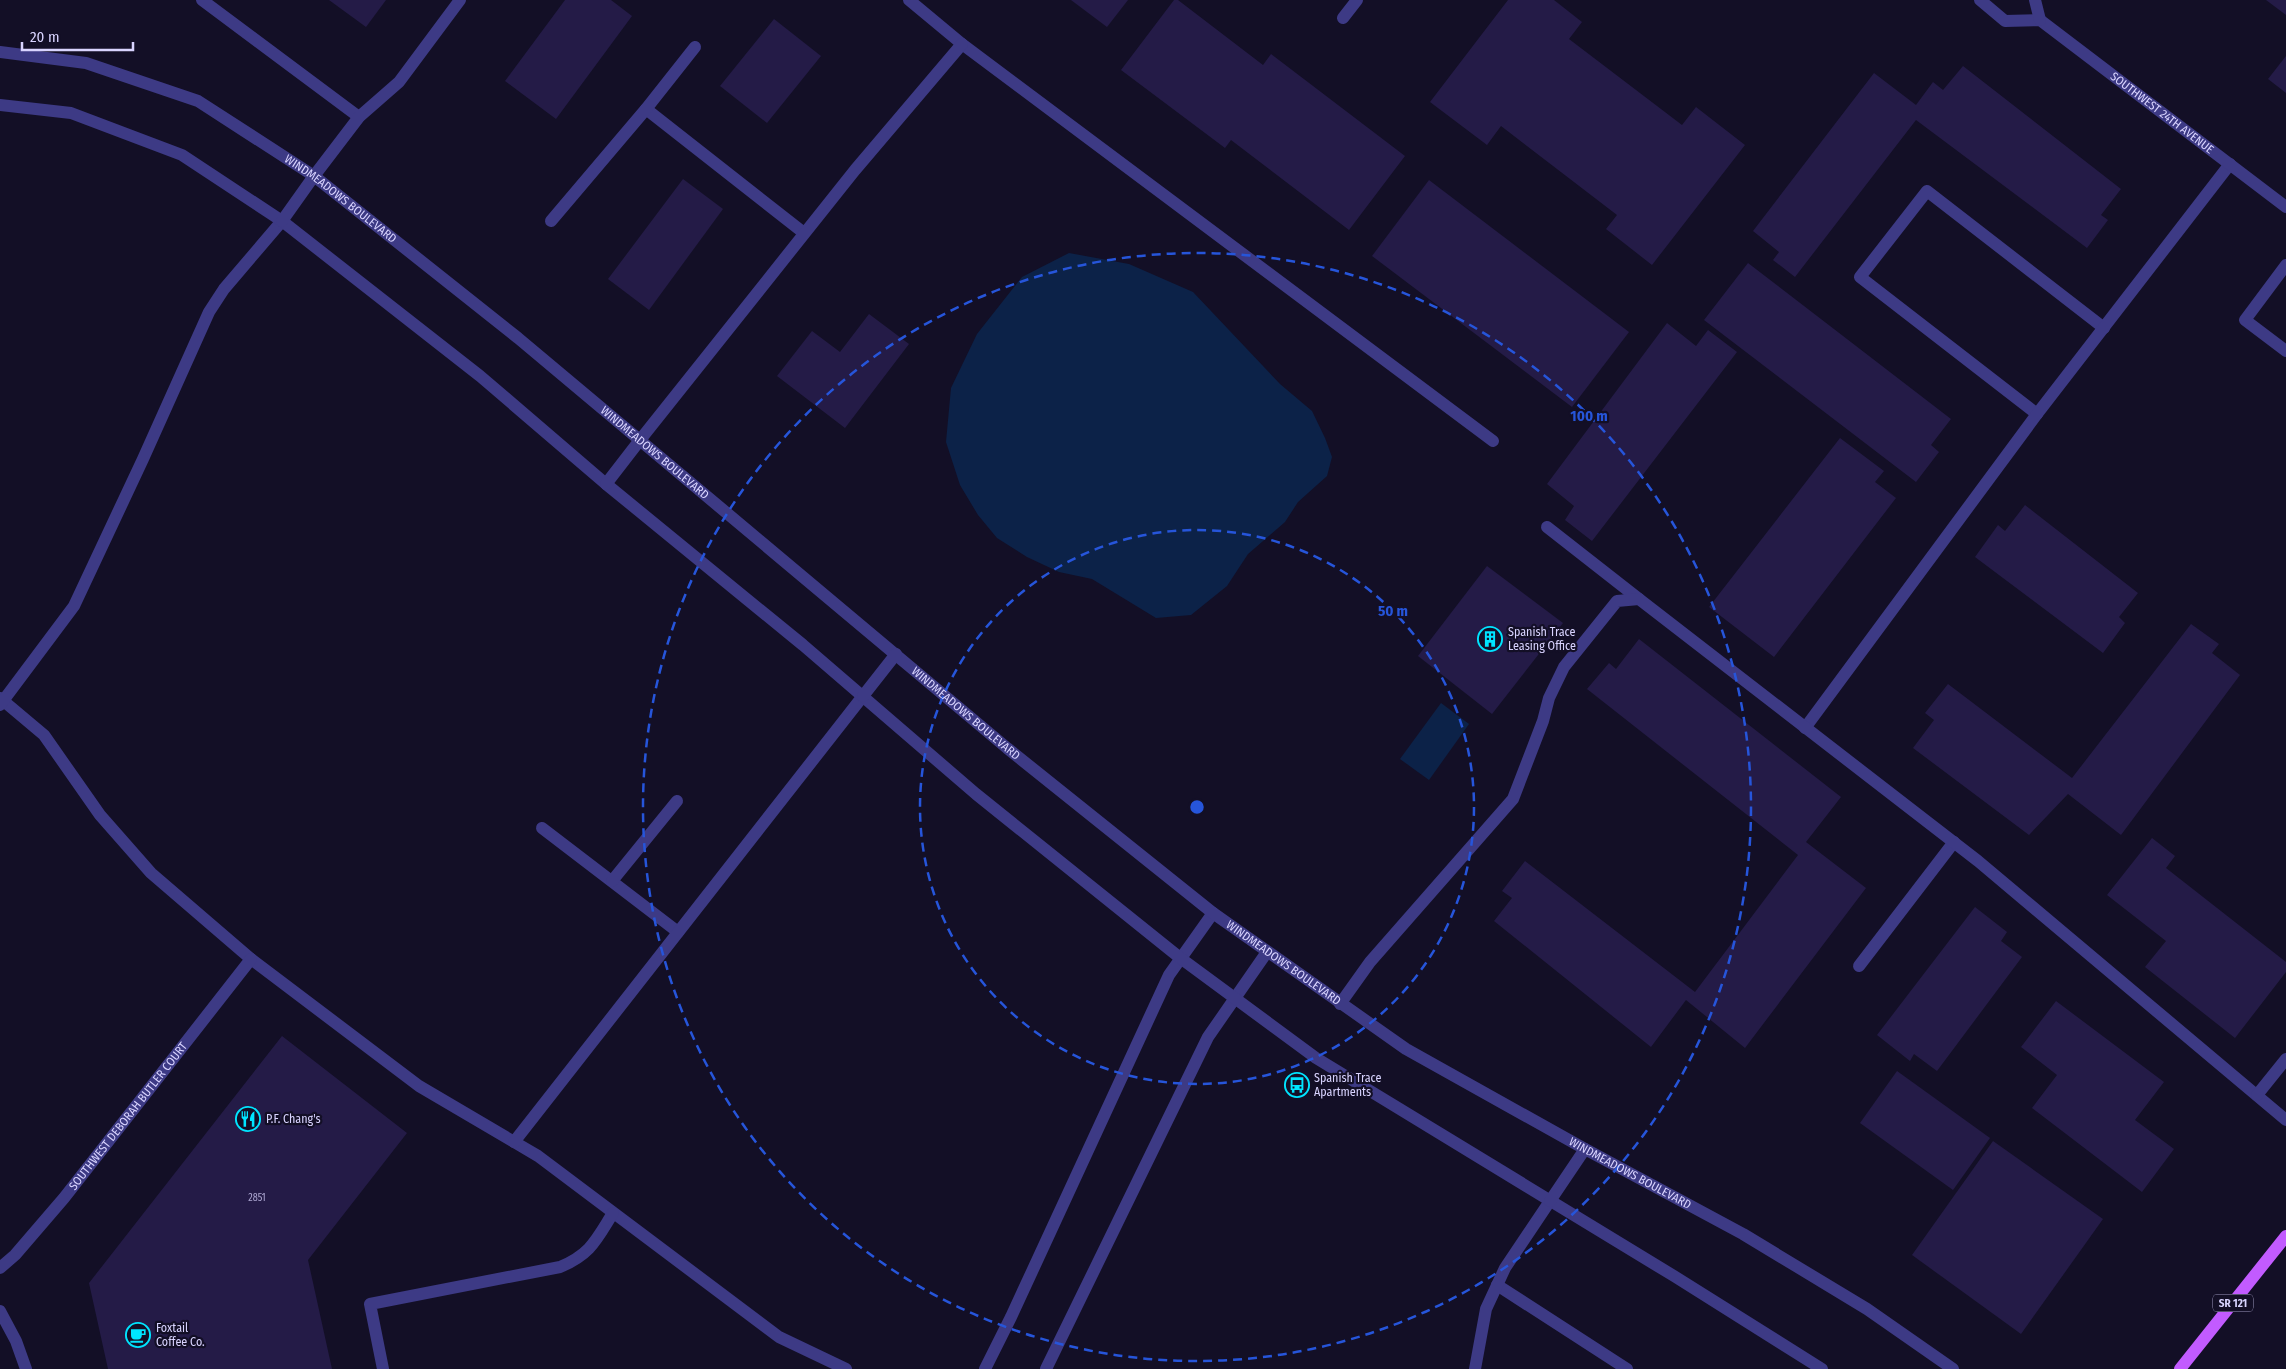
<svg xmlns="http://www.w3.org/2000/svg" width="2286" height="1369" viewBox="0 0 2286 1369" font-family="'Fira Sans Condensed',sans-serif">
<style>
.water{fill:#0c2248}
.building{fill:#241b47}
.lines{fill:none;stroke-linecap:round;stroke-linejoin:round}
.service{stroke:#3d3a85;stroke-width:12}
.minor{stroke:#3d3a85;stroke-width:12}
.tertiary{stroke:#3d3a85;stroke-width:12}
.primary{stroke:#c25bff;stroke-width:12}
.ring{fill:none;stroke:#2655da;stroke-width:2.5;stroke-dasharray:9 6}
.labels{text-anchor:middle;stroke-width:4.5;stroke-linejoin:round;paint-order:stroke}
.number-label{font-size:10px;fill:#aca6d1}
.shield{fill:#130f26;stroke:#9e99be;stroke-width:1}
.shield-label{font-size:11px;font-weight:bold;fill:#d9d4ff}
.street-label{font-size:12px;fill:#d9d4ff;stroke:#130f26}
.poi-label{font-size:12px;fill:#d9d4ff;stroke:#130f26;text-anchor:start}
.centre{fill:#2655da;stroke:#130f26;stroke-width:2.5}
.ring-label{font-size:15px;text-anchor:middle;font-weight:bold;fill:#2655da;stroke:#130f26;stroke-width:4.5;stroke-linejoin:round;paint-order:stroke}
</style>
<rect width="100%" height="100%" fill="#130f26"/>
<g class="water">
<polygon points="1069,253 1129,264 1193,292 1280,384 1312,411 1325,438 1332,457 1327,476 1298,502 1285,522 1248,554 1227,586 1191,615 1156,618 1092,579 1059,572 1027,557 997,538 978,515 960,485 946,442 951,388 977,334 1022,277"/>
<polygon points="1441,703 1469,724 1429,780 1400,759"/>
</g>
<g class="building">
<polygon points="329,0 386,0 366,27"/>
<polygon points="565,0 611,0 632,16 556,119 505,81"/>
<polygon points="1071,0 1128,0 1107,27"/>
<polygon points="1174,0 1178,0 1263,65 1271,54 1405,156 1349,230 1231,140 1225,148 1121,70"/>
<polygon points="1508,0 1554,0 1582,22 1569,39 1682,125 1696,107 1745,145 1652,265 1606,229 1617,215 1501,126 1487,145 1430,102"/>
<polygon points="2266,0 2286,0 2286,15"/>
<polygon points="774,19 821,56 767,123 720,86"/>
<polygon points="2286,56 2286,93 2268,79"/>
<polygon points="1963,66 2121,189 2101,215 2108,220 2087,248 1916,120 1795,277 1773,260 1779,252 1753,231 1874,73 1916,105 1933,82 1943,90"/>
<polygon points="683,179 723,209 649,310 608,279"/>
<polygon points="1429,180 1629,332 1572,407 1372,256"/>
<polygon points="1748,263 1951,419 1931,445 1939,452 1916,482 1704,320"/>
<polygon points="869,314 909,344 845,428 777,376 812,331 840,352"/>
<polygon points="1667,323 1696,346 1708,330 1737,352 1592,541 1565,520 1574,506 1547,484"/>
<polygon points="1840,438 1884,471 1875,482 1896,498 1774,657 1709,607"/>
<polygon points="2025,505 2138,593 2119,617 2125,623 2103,653 1975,557 1998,525 2005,531"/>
<polygon points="1487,566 1563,623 1492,714 1418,656"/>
<polygon points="2191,624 2219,644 2212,653 2240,675 2121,835 2068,794 2029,835 1913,748 1934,720 1925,713 1948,684 2072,778"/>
<polygon points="1639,639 1841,797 1806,842 1866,888 1745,1048 1686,1000 1651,1047 1494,921 1512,898 1502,891 1525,861 1695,992 1798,855 1587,689 1609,663 1616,669"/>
<polygon points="2152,838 2175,856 2166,868 2286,962 2286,972 2235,1038 2145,967 2166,941 2107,895"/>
<polygon points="1975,907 2007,932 2001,941 2022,957 1937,1071 1914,1054 1910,1061 1877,1035"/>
<polygon points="2056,1001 2164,1082 2135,1120 2174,1149 2142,1192 2032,1108 2057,1075 2021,1047"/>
<polygon points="282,1036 407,1133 308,1260 332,1369 108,1369 89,1283"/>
<polygon points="1897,1071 1990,1138 1953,1190 1860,1123"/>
<polygon points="1993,1141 2103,1219 2021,1334 1912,1255"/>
</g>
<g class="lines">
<g class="service">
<polyline points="202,0 359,117"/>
<polyline points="909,0 962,44 1493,441"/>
<polyline points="1343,18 1357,0"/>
<polyline points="646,109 804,233"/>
<polyline points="314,176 359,117 399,82 460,0"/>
<polyline points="551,221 646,109 695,47"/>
<polyline points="2286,265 2245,320 2286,351"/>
<polyline points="2037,414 1860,277 1927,191 2104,328"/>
<polyline points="640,440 855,170 962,44"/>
<polyline points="1547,527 1639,599"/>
<polyline points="0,698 44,735 100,815 151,873 251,959 419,1086 538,1156 779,1337 846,1369"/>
<polyline points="0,705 74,606 143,459 209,312 224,289 282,221"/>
<polyline points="1805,728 2037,414 2230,164"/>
<polyline points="542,828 678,932"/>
<polyline points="612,881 677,801"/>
<polyline points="1859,966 1954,842"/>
<polyline points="1340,1004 1370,962 1513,799 1543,721 1549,698 1564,667 1617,601 1639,599 1978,861 2286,1120"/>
<polyline points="2257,1095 2286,1059"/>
<polyline points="514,1142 863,696"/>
<path id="s1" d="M0,1268L15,1255L64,1198L251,959"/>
<polyline points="1497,1285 1627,1369"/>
<path d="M383,1369L370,1304L560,1267C591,1254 596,1240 613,1213"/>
<polyline points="1475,1369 1486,1309 1505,1268 1550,1201"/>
</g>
<g class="minor">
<polyline points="0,1311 16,1341 26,1369"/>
<polyline points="985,1369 1011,1317 1169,975 1213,913"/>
<polyline points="1046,1369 1208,1037 1267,952"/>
</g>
<g class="tertiary">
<path id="s2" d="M1980,0L2005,21L2040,20L2286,207"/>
<polyline points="2035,0 2040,20"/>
<path id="s3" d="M0,52L86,63L198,101L314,176L518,338L1007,748L1213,913L1406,1049L1585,1149L1743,1234L1867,1309L1953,1369"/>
<polyline points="0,105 71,113 182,155 282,221 480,376 606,484 803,645 976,794 1179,957 1316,1058 1674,1276 1822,1369"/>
<polyline points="282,221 314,176"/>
<polyline points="606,484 640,440"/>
<polyline points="863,696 896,654"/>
<polyline points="1550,1201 1585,1149"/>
</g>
<polyline class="primary" points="2180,1369 2286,1236"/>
</g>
<g class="ring">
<circle cx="1197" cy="807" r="277"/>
<circle cx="1197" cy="807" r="554"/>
</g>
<defs>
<symbol id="building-ring" viewBox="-11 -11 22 22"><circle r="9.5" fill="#130f26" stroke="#00e5ff" stroke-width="1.5"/><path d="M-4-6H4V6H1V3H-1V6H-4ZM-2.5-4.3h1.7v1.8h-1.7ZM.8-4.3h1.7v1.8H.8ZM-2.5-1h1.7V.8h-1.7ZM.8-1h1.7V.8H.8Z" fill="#00e5ff"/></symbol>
<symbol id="bus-ring" viewBox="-11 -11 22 22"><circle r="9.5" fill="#130f26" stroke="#00e5ff" stroke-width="1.5"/><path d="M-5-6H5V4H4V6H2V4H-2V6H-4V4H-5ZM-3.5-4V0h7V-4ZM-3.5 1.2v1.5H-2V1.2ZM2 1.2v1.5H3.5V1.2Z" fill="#00e5ff"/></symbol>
<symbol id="restaurant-ring" viewBox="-11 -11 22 22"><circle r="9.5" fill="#130f26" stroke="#00e5ff" stroke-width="1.5"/><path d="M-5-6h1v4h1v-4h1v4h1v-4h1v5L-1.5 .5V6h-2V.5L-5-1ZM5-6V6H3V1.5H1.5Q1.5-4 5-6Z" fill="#00e5ff"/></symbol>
<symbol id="cafe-ring" viewBox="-11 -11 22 22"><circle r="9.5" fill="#130f26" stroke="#00e5ff" stroke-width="1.5"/><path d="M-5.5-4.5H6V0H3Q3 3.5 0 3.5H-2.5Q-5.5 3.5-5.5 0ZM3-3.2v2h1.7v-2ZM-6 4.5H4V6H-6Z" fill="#00e5ff"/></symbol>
</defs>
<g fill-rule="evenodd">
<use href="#building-ring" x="1476" y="625" width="28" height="28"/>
<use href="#bus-ring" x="1283" y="1071" width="28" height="28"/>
<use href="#restaurant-ring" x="234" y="1105" width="28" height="28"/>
<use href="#cafe-ring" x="124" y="1321" width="28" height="28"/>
</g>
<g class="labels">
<g class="number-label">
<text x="257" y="1201">2851</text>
</g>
<rect class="shield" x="2213" y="1294.5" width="40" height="17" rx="4"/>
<g class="shield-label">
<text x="2233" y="1307">SR 121</text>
</g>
<g class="street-label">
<text dy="4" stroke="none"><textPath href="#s2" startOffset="221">SOUTHWEST 24TH AVENUE</textPath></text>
<text dy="4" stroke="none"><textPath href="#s3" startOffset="378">WINDMEADOWS BOULEVARD</textPath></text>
<text dy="4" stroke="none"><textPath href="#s3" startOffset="782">WINDMEADOWS BOULEVARD</textPath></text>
<text dy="4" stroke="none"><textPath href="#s3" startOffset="1188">WINDMEADOWS BOULEVARD</textPath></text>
<text dy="4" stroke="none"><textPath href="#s3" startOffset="1592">WINDMEADOWS BOULEVARD</textPath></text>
<text dy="4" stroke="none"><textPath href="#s1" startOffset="199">SOUTHWEST DEBORAH BUTLER COURT</textPath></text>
<text dy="4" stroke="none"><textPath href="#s3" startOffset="1998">WINDMEADOWS BOULEVARD</textPath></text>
</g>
<g class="poi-label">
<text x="1508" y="636">Spanish Trace<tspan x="1508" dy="14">Leasing Office</tspan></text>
<text x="1314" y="1082">Spanish Trace<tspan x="1314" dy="14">Apartments</tspan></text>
<text x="266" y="1123">P.F. Chang's</text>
<text x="156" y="1332">Foxtail<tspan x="156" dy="14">Coffee Co.</tspan></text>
</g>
</g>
<circle cx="1197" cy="807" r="8" class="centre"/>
<g class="ring-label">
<text x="1589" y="421">100 m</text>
<text x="1393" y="616">50 m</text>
</g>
<path d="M22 42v8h111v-8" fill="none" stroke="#d9d4ff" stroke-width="2.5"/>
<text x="30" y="42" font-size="15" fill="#d9d4ff" stroke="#130f26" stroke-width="4" paint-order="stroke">20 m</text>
</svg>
